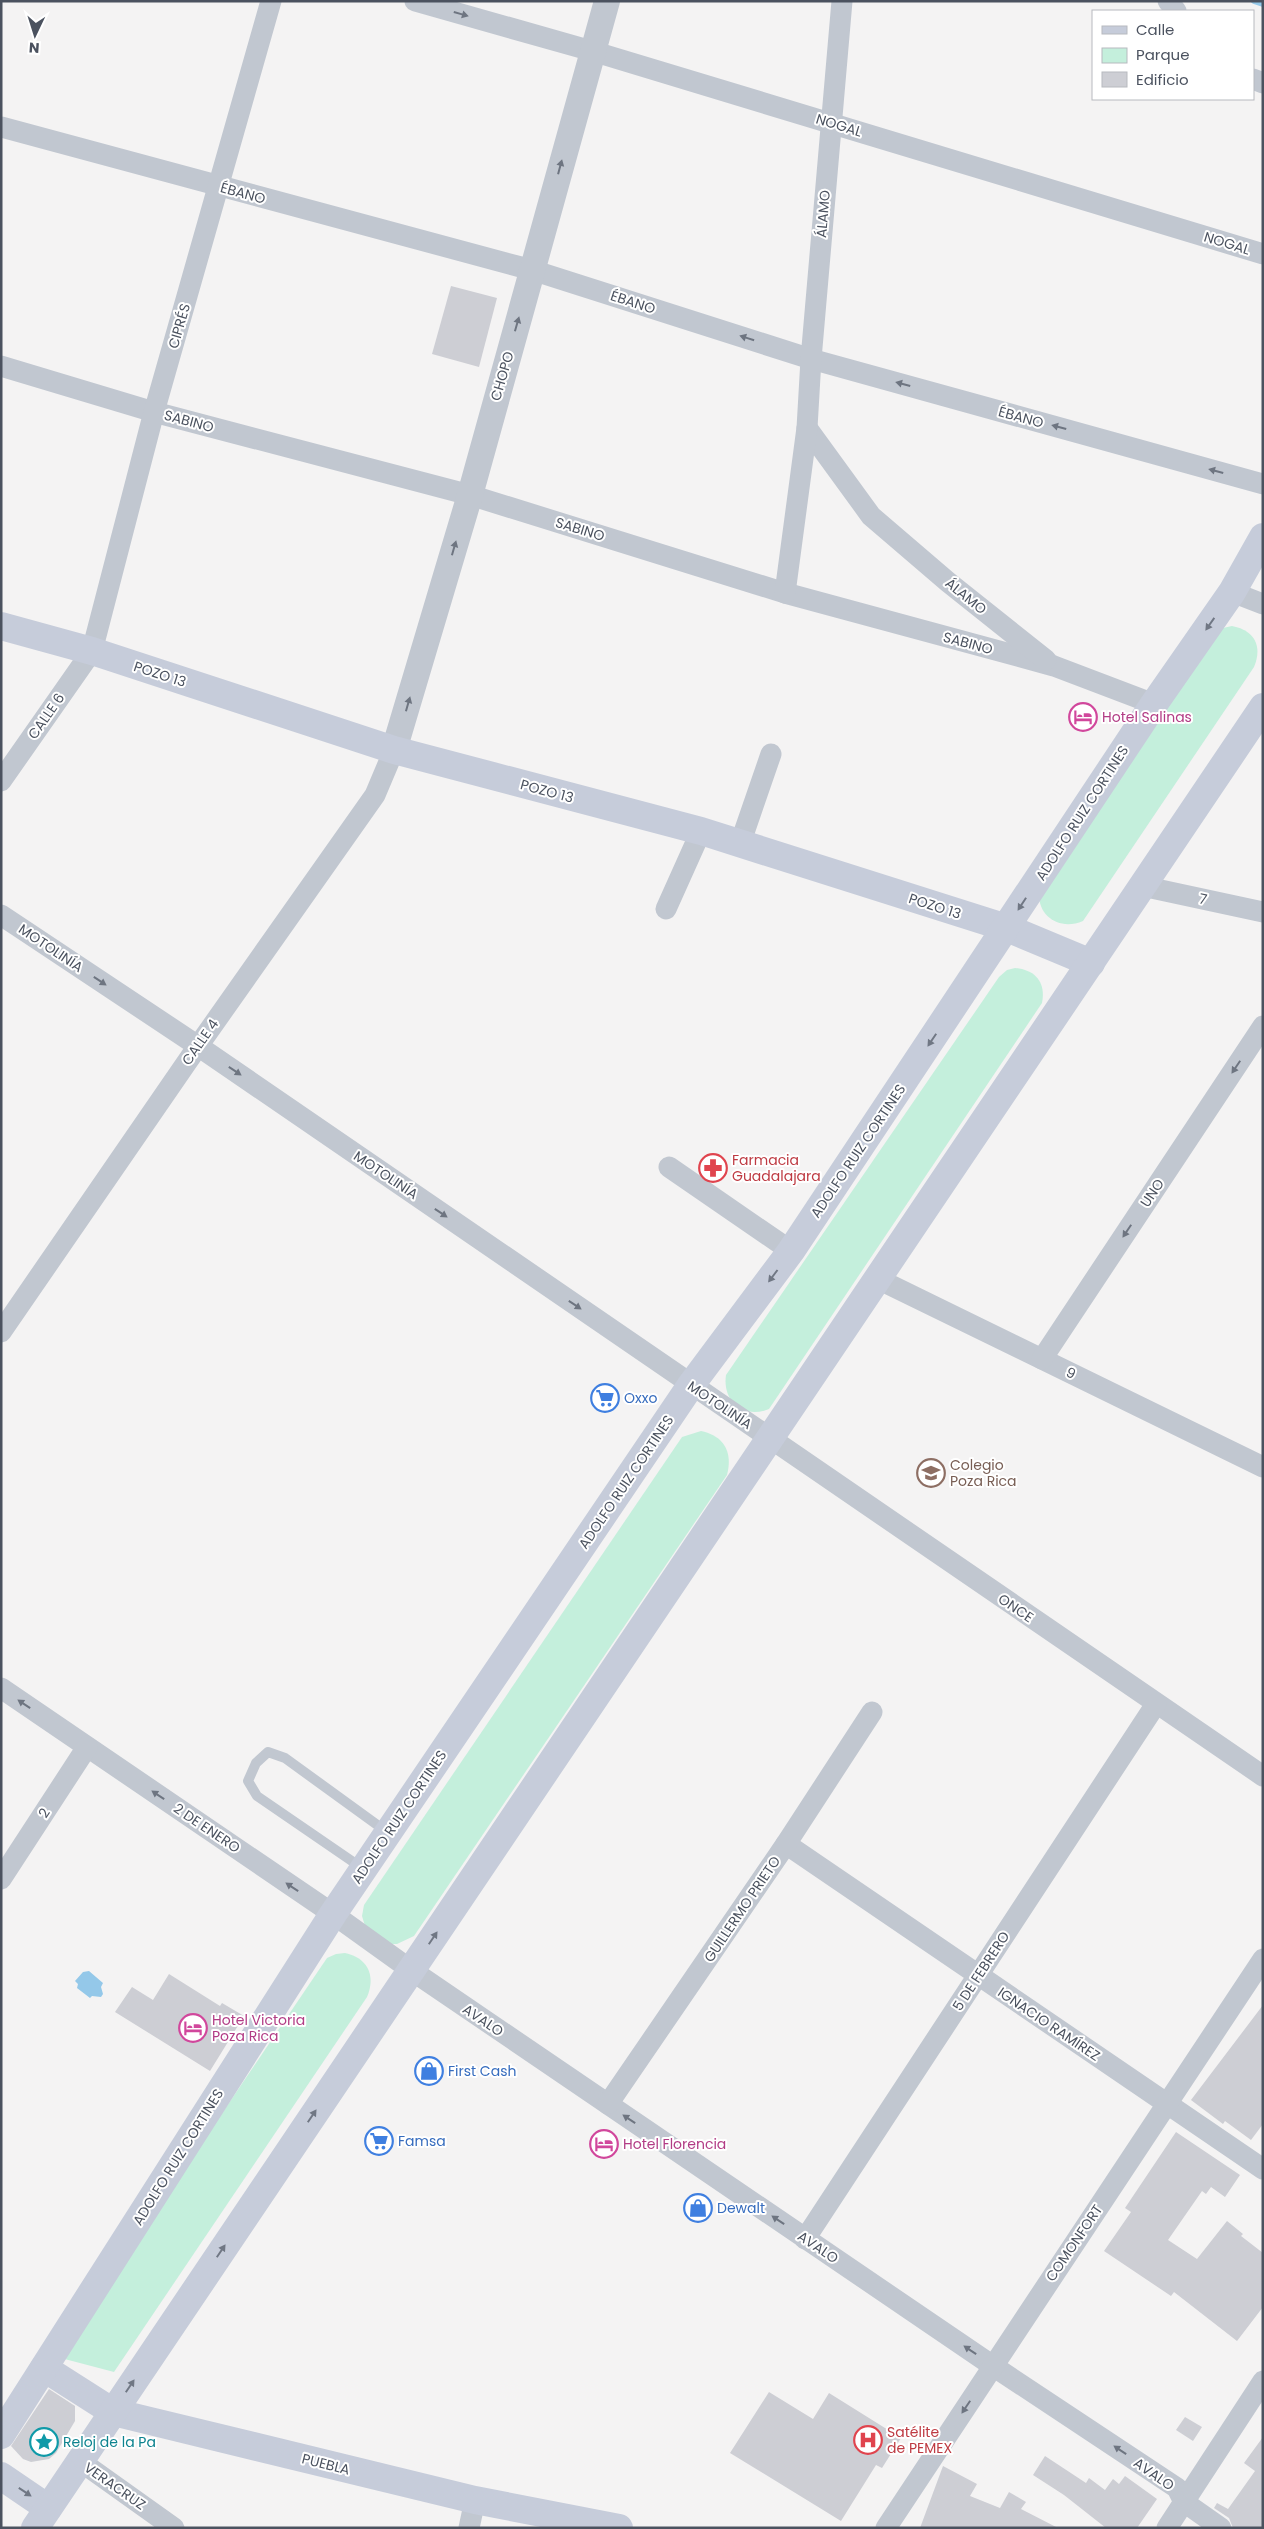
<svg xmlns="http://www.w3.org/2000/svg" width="1264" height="2529" viewBox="0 0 1264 2529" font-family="Poppins,sans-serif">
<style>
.green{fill:#c4efdc}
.water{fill:#94c8e9}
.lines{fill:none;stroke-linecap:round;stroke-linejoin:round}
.stream{stroke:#94c8e9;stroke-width:6}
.building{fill:#cdced4}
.service{stroke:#c1c7d0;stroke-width:10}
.minor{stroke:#c1c7d0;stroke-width:21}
.tertiary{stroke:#c1c7d0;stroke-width:26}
.secondary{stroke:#c6ccda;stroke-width:28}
.oneway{fill:#6e7581}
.oneway2{fill:#707784}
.labels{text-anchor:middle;stroke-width:4;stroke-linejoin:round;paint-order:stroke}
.street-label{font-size:14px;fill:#4b525f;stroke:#fff}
.hotel-label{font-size:14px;fill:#b23c85;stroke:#fff;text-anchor:start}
.health-label{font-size:14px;fill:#be3a42;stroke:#fff;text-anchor:start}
.shop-label{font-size:14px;fill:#366cbe;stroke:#fff;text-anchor:start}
.education-label{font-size:14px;fill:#785e54;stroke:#fff;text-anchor:start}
.culture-label{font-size:14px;fill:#0d838f;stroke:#fff;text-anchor:start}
</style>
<rect width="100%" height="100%" fill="#f4f3f3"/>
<g class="green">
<path d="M1232,626C1254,630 1263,646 1254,667L1083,921C1060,931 1037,917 1039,891L1223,628Z"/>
<path d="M1015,968C1036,970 1046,983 1042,1003L769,1409C744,1419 722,1402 726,1375L999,977L1007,970Z"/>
<path d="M701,1431C724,1436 733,1452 727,1475L414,1936L397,1944H387L365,1926L362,1916L364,1905L682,1437Z"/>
<path d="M345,1953C368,1958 376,1976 367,1997L114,2372L57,2357L327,1958L336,1954Z"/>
</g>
<polygon class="water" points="89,1971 103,1983 101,1987 103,1994 101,1997 92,1996 90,1998 77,1988 78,1984 75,1981 83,1972"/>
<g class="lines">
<polyline class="stream" points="1254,1 1263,4"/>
</g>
<g class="building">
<polygon points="451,286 497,298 479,367 432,354"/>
<polygon points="169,1974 220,2006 222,2003 244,2016 210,2071 115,2012 132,1987 153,2000"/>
<polygon points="1263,2005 1263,2124 1251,2140 1225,2121 1223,2124 1191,2100"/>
<polygon points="1176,2132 1240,2175 1225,2197 1211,2187 1206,2194 1202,2191 1168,2240 1197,2259 1227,2221 1243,2234 1241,2236 1263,2253 1263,2307 1237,2341 1174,2292 1171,2296 1104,2251 1131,2212 1125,2208"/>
<polygon points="49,2389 75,2406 75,2421 56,2453 49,2459 31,2462 23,2459 11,2446"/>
<polygon points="769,2392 813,2419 829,2393 901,2438 882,2468 876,2465 841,2521 730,2453"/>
<polygon points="1185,2417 1202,2427 1193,2441 1176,2430"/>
<polygon points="1263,2437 1263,2528 1233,2528 1229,2518 1214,2508 1217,2503 1228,2509 1255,2471 1244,2463"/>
<polygon points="1045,2456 1086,2483 1089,2478 1105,2490 1113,2479 1119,2484 1125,2476 1157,2499 1137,2528 1106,2528 1064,2495 1033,2475"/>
<polygon points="943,2466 977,2484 970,2496 1000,2508 1009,2492 1026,2502 1021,2509 1058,2528 920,2528"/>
</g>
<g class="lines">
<polyline class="service" points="362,1868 257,1796 248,1781 256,1763 268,1752 285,1758 387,1832"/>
<g class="minor">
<polyline points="415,1 592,51 1263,254"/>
<polyline points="1168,1 1176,11"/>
<polyline points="1253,79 1263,83"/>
<polyline points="1,127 532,270 811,359 1263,484"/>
<polyline points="1,366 154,412 470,495 785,593 1054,666 1154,704"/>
<polyline points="807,428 871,516 948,582 1046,660"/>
<polyline points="1232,592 1263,604"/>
<polyline points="785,593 807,428 811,359 842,1"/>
<polyline points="1,781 92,651 154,412 271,1"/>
<polyline points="740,844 771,754"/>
<polyline points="1142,886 1263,912"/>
<polyline points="666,909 701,831"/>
<polyline points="1,915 198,1046 1263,1776"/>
<polyline points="669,1167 791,1251"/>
<polyline points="878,1279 1263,1467"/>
<polyline points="1,1332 198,1046 375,795 394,750"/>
<polyline points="1042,1359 1263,1026"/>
<polyline points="1,1688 333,1914 411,1970 993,2366 1177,2488 1184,2502 1221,2528"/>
<polyline points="786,1844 1263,2169"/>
<polyline points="1,1879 87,1747"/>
<polyline points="608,2104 786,1844 872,1712"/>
<polyline points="805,2239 1156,1704"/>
<polyline points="80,2461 174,2528"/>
<polyline points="469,2528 475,2500"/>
<polyline points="886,2528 1263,1959"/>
<polyline points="1167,2528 1263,2381"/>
</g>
<polyline class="tertiary" points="394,750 470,495 607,1"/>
<g class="secondary">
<polyline points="1,626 92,651 394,750 701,831 1007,928 1091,963"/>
<polyline points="44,2368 113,2412 475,2500 619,2528"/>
<polyline points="1,2435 333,1914 691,1385 791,1251 1154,704 1232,592 1263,537"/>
<polyline points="1,2476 48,2508"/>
<polyline points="35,2528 1263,707"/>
</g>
</g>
<defs><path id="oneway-solid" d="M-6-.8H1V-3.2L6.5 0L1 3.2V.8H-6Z" transform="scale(1.25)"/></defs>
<g class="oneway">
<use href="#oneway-solid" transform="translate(461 14) rotate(16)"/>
<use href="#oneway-solid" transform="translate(560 167) rotate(-75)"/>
<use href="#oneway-solid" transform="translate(517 324) rotate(-74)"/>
<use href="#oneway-solid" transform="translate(747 338) rotate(-162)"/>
<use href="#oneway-solid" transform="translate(903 384) rotate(-165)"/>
<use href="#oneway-solid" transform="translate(1059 427) rotate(-165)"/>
<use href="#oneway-solid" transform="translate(1216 471) rotate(-165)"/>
<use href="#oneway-solid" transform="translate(454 548) rotate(-74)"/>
<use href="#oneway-solid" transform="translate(408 704) rotate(-74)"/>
<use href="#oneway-solid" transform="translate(100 981) rotate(34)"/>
<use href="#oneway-solid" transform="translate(1236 1067) rotate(124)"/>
<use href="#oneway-solid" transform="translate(235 1071) rotate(34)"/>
<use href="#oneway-solid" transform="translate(441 1213) rotate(34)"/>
<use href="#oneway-solid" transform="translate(1127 1231) rotate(124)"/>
<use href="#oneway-solid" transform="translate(575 1305) rotate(34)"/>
<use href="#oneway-solid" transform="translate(24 1704) rotate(-146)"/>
<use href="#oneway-solid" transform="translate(158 1795) rotate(-146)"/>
<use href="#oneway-solid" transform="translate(292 1887) rotate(-146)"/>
<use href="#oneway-solid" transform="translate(629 2119) rotate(-146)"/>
<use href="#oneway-solid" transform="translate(778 2220) rotate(-146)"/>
<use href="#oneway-solid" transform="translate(970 2350) rotate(-146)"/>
<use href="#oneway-solid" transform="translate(966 2407) rotate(124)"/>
<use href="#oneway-solid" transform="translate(1120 2450) rotate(-146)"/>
</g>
<g class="oneway2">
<use href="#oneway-solid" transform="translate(1210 624) rotate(125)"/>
<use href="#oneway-solid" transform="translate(1022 904) rotate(123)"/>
<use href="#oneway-solid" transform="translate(932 1040) rotate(124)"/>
<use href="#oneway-solid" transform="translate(773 1276) rotate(127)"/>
<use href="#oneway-solid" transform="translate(433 1938) rotate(-56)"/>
<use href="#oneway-solid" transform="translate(312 2116) rotate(-56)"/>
<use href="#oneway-solid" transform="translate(221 2251) rotate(-56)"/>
<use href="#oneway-solid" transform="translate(130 2386) rotate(-56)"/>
<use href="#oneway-solid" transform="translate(25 2492) rotate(34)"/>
</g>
<defs>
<symbol id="hotel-ring" viewBox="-11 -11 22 22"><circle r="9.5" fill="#fff" stroke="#d1479c" stroke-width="1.5"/><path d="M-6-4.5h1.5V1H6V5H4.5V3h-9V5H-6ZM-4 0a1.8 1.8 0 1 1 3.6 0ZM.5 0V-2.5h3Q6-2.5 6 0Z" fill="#d1479c"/></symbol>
<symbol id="pharmacy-ring" viewBox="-11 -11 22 22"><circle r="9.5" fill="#fff" stroke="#e0444e" stroke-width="1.5"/><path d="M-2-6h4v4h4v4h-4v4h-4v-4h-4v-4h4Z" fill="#e0444e"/></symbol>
<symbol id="supermarket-ring" viewBox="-11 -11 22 22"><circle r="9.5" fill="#fff" stroke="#3f7fe0" stroke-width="1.5"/><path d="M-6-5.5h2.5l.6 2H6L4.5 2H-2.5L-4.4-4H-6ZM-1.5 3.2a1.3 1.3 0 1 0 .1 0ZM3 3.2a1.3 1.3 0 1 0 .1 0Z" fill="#3f7fe0"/></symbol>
<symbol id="school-ring" viewBox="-11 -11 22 22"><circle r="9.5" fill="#fff" stroke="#8d6e63" stroke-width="1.5"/><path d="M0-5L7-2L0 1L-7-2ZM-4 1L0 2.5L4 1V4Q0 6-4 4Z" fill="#8d6e63"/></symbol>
<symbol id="shop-ring" viewBox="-11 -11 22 22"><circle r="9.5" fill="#fff" stroke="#3f7fe0" stroke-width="1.5"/><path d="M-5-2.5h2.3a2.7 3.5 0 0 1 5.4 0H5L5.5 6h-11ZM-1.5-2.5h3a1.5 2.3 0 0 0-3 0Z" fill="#3f7fe0"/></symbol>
<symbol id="hospital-ring" viewBox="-11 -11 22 22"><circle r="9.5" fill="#fff" stroke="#e0444e" stroke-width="1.5"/><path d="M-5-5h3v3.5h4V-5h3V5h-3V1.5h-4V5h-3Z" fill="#e0444e"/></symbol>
<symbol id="sight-ring" viewBox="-11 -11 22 22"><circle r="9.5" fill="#fff" stroke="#0f9aa8" stroke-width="1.5"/><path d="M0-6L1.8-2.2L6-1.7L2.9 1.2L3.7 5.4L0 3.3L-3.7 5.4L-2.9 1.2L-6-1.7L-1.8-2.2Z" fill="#0f9aa8"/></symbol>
</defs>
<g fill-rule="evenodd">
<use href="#hotel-ring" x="1067" y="701" width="32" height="32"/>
<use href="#pharmacy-ring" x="697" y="1152" width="32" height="32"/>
<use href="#supermarket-ring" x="589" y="1382" width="32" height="32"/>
<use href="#school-ring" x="915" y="1457" width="32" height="32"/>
<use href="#hotel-ring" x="177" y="2012" width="32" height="32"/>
<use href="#shop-ring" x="413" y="2055" width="32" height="32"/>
<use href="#supermarket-ring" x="363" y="2125" width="32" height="32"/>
<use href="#hotel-ring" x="588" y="2128" width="32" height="32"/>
<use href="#shop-ring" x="682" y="2192" width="32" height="32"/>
<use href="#hospital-ring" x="852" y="2424" width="32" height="32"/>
<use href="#sight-ring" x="28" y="2426" width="32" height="32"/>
</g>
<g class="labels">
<g class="street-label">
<text transform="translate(839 125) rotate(17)" y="5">NOGAL</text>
<text transform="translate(243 193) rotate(15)" y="5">ÉBANO</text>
<text transform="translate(823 214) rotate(-85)" y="5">ÁLAMO</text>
<text transform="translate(1227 243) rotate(17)" y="5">NOGAL</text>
<text transform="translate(633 302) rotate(18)" y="5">ÉBANO</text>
<text transform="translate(179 326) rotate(-74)" y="5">CIPRÉS</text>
<text transform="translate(502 376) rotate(-74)" y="5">CHOPO</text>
<text transform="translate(1021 417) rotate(15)" y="5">ÉBANO</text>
<text transform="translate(189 421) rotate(15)" y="5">SABINO</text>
<text transform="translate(580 529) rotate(17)" y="5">SABINO</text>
<text transform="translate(966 596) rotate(39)" y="5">ÁLAMO</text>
<text transform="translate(968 643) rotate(15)" y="5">SABINO</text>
<text transform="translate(160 674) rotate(18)" y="5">POZO 13</text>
<text transform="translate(46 716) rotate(-55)" y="5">CALLE 6</text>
<text transform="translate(547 791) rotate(15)" y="5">POZO 13</text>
<text transform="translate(1082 813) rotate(-57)" y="5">ADOLFO RUIZ CORTINES</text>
<text transform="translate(1203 899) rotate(12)" y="5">7</text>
<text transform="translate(935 906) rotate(18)" y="5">POZO 13</text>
<text transform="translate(51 948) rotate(34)" y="5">MOTOLINÍA</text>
<text transform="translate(200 1042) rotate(-55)" y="5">CALLE 4</text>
<text transform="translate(858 1151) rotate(-56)" y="5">ADOLFO RUIZ CORTINES</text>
<text transform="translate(386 1175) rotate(34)" y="5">MOTOLINÍA</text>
<text transform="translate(1152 1193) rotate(-56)" y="5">UNO</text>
<text transform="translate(1071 1373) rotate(26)" y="5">9</text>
<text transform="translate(720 1405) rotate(34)" y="5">MOTOLINÍA</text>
<text transform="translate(626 1482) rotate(-56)" y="5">ADOLFO RUIZ CORTINES</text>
<text transform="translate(1016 1608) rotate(34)" y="5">ONCE</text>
<text transform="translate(44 1813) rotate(-57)" y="5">2</text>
<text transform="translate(399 1817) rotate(-56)" y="5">ADOLFO RUIZ CORTINES</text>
<text transform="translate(207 1828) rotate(34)" y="5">2 DE ENERO</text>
<text transform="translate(742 1909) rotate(-56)" y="5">GUILLERMO PRIETO</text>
<text transform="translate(981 1971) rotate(-57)" y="5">5 DE FEBRERO</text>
<text transform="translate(483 2020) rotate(34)" y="5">AVALO</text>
<text transform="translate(1049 2024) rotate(34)" y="5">IGNACIO RAMÍREZ</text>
<text transform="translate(178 2157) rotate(-58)" y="5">ADOLFO RUIZ CORTINES</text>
<text transform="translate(1074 2243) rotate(-56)" y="5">COMONFORT</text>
<text transform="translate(818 2247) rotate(34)" y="5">AVALO</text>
<text transform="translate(326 2464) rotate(14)" y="5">PUEBLA</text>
<text transform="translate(1154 2474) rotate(35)" y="5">AVALO</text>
<text transform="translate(115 2486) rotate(35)" y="5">VERACRUZ</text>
</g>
<g class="hotel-label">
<text x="1102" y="722">Hotel Salinas</text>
<text x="212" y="2025">Hotel Victoria<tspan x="212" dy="16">Poza Rica</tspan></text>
<text x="623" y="2149">Hotel Florencia</text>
</g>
<g class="health-label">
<text x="732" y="1165">Farmacia<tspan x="732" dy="16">Guadalajara</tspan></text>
<text x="887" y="2437">Satélite<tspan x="887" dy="16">de PEMEX</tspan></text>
</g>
<g class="shop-label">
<text x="624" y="1403">Oxxo</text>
<text x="448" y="2076">First Cash</text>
<text x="398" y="2146">Famsa</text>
<text x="717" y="2213">Dewalt</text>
</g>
<g class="education-label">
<text x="950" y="1470">Colegio<tspan x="950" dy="16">Poza Rica</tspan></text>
</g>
<g class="culture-label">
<text x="63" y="2447">Reloj de la Pa</text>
</g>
</g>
<rect width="1264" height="2529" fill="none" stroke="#4b525f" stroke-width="5"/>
<rect x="1092" y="10" width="162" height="90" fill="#ffffff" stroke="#b7babf"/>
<rect x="1102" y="26" width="25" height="8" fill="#c6ccda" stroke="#b7babf"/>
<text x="1136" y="35" font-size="15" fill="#4b525f">Calle</text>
<rect x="1102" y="48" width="25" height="15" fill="#c4efdc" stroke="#b7babf"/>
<text x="1136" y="60" font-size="15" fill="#4b525f">Parque</text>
<rect x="1102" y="72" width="25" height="15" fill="#cdced4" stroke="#b7babf"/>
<text x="1136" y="85" font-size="15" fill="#4b525f">Edificio</text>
<g transform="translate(35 35) rotate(184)" stroke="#ffffff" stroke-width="4" paint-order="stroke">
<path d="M0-4L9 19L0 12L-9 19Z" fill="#4b525f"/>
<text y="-8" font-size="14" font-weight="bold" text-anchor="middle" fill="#4b525f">N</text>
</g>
</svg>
